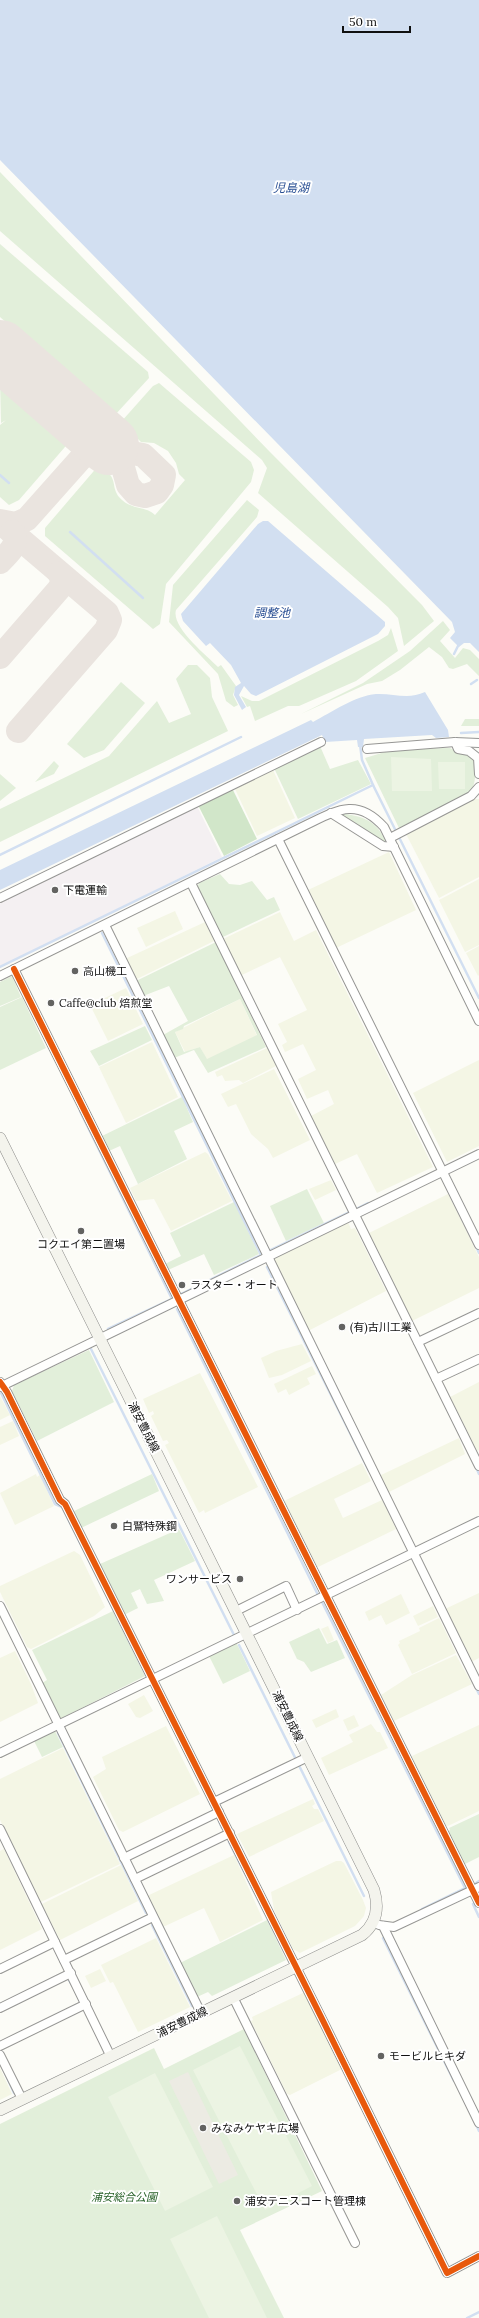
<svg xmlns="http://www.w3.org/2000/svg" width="479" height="2318" viewBox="0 0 479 2318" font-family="Lora,'Noto Sans JP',serif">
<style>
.industrial{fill:#f4f0f2}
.farmland{fill:#f4f6e5}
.green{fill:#e2efda;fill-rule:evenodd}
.forest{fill:#d1e6c9}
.pitch{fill:#ecf4e3}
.plaza{fill:#ecebe3}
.water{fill:#d2dff1}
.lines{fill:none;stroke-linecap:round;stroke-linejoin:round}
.stream{stroke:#d2dff1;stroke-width:2.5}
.taxiway{stroke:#eae4df;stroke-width:24}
.runway{stroke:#eae4df;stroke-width:60}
.street-casing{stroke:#969694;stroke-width:10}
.secondary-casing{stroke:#8d8d8b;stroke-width:12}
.street{stroke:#fffffe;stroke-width:8}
.secondary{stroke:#f4f4ed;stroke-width:11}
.cycleway-casing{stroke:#fff;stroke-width:8}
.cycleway{stroke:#e8590c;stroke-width:6}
.poi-dot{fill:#636361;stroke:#fff;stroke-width:1.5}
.labels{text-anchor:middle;stroke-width:4;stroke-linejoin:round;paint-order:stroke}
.poi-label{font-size:11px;fill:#101010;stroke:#fff;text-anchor:start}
.street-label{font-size:11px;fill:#101010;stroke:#fff}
.park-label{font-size:11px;font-style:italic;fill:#286129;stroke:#fff}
.water-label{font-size:12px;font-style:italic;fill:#284e93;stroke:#fff}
</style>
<rect width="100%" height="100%" fill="#fcfcf7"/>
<polygon class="industrial" points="196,804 222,857 0,967 0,901"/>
<g class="farmland">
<polygon points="273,770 295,818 257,836 235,789"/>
<polygon points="472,799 479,799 479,877 439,898 406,834"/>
<polygon points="389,852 416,910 336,948 308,890"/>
<polygon points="479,879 479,945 465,952 439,900"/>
<polygon points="175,911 183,929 146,947 137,928"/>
<polygon points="280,912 294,941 316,930 433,1167 377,1193 357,1154 335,1164 311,1116 334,1104 328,1090 307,1099 298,1079 316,1070 303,1044 285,1052 282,1045 287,1042 278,1024 307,1010 280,957 242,975 223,939"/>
<polygon points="205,922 214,941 135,980 125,959"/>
<polygon points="479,946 479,975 478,976 466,953"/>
<polygon points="126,988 143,1024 108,1041 90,1005"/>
<polygon points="240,999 257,1036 207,1060 200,1047 185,1052 175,1032"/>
<polygon points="152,1042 178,1097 126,1123 99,1067"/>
<polygon points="267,1048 276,1066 243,1083 239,1080 225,1081 222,1075 217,1077 215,1072"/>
<polygon points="479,1060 479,1146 447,1162 413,1093"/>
<polygon points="274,1069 310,1140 273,1158 268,1149 251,1134 236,1104 228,1107 221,1094"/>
<polygon points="205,1152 208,1154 232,1201 171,1231 154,1199 136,1201 130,1188"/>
<polygon points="331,1180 336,1190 315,1200 309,1189"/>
<polygon points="448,1194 479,1257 479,1288 412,1321 369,1233"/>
<polygon points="348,1222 351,1229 355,1228 386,1291 308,1331 272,1258"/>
<polygon points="302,1344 311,1361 282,1375 269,1378 261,1358 276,1351"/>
<polygon points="312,1366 316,1374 307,1378 310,1384 289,1395 286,1389 278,1393 274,1384"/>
<polygon points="200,1373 258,1487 205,1513 204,1510 199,1513 165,1445 169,1443 167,1440 163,1441 151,1416 154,1414 153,1411 149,1413 143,1399"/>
<polygon points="479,1382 479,1450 477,1451 450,1397"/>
<polygon points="0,1396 10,1415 0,1420"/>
<polygon points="13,1421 19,1436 0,1445 0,1427"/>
<polygon points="459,1438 465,1454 387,1493 379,1476"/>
<polygon points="362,1463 371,1481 334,1499 343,1518 382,1500 396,1529 316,1568 284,1501"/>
<polygon points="36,1474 37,1477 40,1475 54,1506 15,1525 0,1493"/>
<polygon points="74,1551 80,1555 105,1607 94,1616 51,1639 31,1649 27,1647 0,1592 0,1586"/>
<polygon points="479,1593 479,1658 471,1662 445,1609"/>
<polygon points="401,1594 410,1613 386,1625 381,1615 369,1621 365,1612"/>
<polygon points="433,1606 438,1617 418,1626 413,1616"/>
<polygon points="439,1618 456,1653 412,1674 398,1645 400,1643 399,1641 420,1631 419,1628"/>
<polygon points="328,1626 334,1640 328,1643 321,1629"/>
<polygon points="15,1651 31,1684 38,1703 0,1722 0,1658"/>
<polygon points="456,1655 472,1684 394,1721 381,1695 412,1675"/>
<polygon points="144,1695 153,1711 140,1718 136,1717 128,1704"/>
<polygon points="336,1709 339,1717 316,1728 312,1720"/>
<polygon points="354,1715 359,1726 348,1731 343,1720"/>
<polygon points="371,1724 377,1732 380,1732 388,1748 329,1775 321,1758 353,1742 349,1735"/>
<polygon points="479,1725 479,1811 448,1826 444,1825 411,1760 413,1759 412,1756"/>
<polygon points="166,1726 200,1794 123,1832 119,1830 93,1777 106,1769 102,1757"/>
<polygon points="63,1748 120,1864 41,1902 0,1820 0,1779"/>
<polygon points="313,1799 315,1804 312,1806 314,1809 318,1809 324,1821 249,1857 237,1834"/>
<polygon points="4,1849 42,1929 0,1950 0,1851"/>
<polygon points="234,1855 263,1920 220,1942 204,1908 163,1927 147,1896"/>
<polygon points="336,1861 341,1861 344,1863 363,1900 366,1908 364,1916 355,1926 300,1953 293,1949 274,1910 271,1892"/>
<polygon points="121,1865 138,1901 60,1940 42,1904"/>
<polygon points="156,1938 190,2007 138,2032 113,1982 110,1983 101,1965"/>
<polygon points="100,1969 106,1981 91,1988 85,1976"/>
<polygon points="305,1992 342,2069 290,2095 287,2094 251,2021 253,2020 252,2017"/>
<polygon points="0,2068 12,2094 0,2100"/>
</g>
<g class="green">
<polygon points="0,172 270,452 422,605 434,621 404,646 398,618 388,607 258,493 267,468 262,460 0,231"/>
<polygon points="0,244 148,372 149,378 114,416 0,317"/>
<polygon points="0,379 71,440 19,500 9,505 0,497 0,425 6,420 1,423"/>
<path d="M159,383L251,462L254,470L251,482L166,584L160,624L153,629L45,536V528L99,465C103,468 108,472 111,476C116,484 112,491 122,500C133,510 146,506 155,515L185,480L179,474L176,463L168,451L154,443L141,442L121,422L153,386Z"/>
<path d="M247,500L259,510L257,517L176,610C171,627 206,655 218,667L221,665L236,686L233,695L238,705L234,707L226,701L218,674L169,622L173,585Z"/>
<polygon points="443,621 450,630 440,641 455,658 463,648 470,650 479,659 479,676 467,664 453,669 449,668 442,657 429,647 400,670 382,681 367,684 301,714 363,683 410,651"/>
<polygon points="391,628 398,651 356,681 299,706 288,706 255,721 250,706 247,707 241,696 252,701 259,701 378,641 388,635"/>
<polygon points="188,665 197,665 210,678 212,697 228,731 0,842 0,809 109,756 157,701 169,723 191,714 176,679"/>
<polygon points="121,682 145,703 104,750 84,758 67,744"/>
<polygon points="465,719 479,719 479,726 461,726"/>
<polygon points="320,746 330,769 358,760 371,784 298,819 274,768"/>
<path d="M450,748C458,753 465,752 471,756C479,761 475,786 471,792L399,828L365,758L395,749Z"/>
<polygon points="54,761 59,766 54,774 35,782"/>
<polygon points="0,774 16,788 0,801"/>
<path d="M345,814C366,817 377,822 386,842H383L340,815Z"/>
<polygon points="220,874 229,884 240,885 252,881 267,900 274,897 280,910 223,937 197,888 199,883"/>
<path d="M216,942L266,1047L208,1073L194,1050L174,1058L163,1035L188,1021L169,986L143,996L136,981ZM240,999L257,1035L207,1059L200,1047L184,1052L175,1032L183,1029L184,1026Z"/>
<polygon points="12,976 21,997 0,1006 0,982"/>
<polygon points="22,997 46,1048 0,1070 0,1007"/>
<polygon points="145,1026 152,1040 99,1066 90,1051"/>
<polygon points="182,1097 193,1122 174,1131 187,1159 138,1184 120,1146 109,1151 102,1136"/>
<polygon points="307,1189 324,1223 286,1241 270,1206"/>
<polygon points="234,1202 259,1254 214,1275 204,1254 168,1270 165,1264 181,1256 170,1233"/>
<polygon points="89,1350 114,1402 37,1441 12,1391 14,1385"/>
<polygon points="152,1474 159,1491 81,1528 72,1512"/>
<polygon points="179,1529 195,1561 154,1580 164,1601 147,1604 140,1589 131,1593 138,1608 124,1615 100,1564"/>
<polygon points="113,1611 145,1676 60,1719 42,1683 47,1680 32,1650"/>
<polygon points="319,1628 327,1644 337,1640 345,1658 311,1672 304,1662 297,1659 289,1642"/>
<polygon points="233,1644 237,1644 250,1671 223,1684 209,1656"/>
<polygon points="55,1731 63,1747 42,1757 34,1741"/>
<polygon points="479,1814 479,1857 463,1865 447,1832 450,1830 449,1828"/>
<polygon points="267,1920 286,1960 212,1996 208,1992 197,1997 180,1963"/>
<polygon points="244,2029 322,2191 240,2230 284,2318 0,2318 0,2124 154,2048 164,2069"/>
</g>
<polygon class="forest" points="232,788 257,839 224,856 198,805"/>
<g class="pitch">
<polygon points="391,757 431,759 432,791 392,791"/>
<polygon points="438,762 465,762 465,789 439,789"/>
<polygon points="240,2046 312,2186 265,2210 193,2070"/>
<polygon points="155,2073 213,2187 165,2211 108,2097"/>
<polygon points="217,2216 267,2318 209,2318 170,2239"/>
</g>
<polygon class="plaza" points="188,2072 238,2175 219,2184 169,2081"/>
<g class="water">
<polygon points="0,0 479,0 479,652 470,643 464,643 459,647 450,638 455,632 452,622 0,160"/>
<polygon points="263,521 268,521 385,622 385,626 378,634 256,696 251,694 244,686 239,695 246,707 242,710 234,695 235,687 241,683 231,665 210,643 206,646 183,621 181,614 258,524"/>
<path d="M425,692L448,730L449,737L436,738L432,735L364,739L363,747H358L357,740L325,742L322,735L0,890V870L311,720L313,722C332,712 355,696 376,694C393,693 408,700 425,692Z"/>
</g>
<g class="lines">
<g class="stream">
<polyline points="0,475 9,483"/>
<polyline points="70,532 143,598"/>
<polyline points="454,654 459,644"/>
<polyline points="471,684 477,680"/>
<polyline points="461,733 479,732"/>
<polyline points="360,744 362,760 373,785 479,998"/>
<polyline points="0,855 241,737"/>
<polyline points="102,933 261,1255 181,1294"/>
<polyline points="0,967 373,785"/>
<polyline points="80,1111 172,1299 108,1329"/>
<polyline points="358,1208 368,1203"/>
<polyline points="476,1246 479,1253"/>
<polyline points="271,1250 350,1212 349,1211"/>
<polyline points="267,1267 369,1471"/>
<polyline points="177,1309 318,1595"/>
<polyline points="91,1349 234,1635"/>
<polyline points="1,1393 55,1504 62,1507 147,1677"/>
<polyline points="476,1467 479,1474"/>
<polyline points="322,1602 465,1888 422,1909"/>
<polyline points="239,1645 364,1896"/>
<polyline points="475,1686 479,1694"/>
<polyline points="156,1693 212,1807"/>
<polyline points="58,1733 146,1913"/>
<polyline points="219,1821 222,1828"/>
<polyline points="229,1842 288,1959"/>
<polyline points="476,1883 479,1881"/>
<polyline points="473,1904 479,1917"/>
<polyline points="152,1925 192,2006"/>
<polyline points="383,1938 454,2081"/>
<polyline points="69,1980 72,1985"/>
<polyline points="6,2075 14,2093"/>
<polyline points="476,2124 479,2131"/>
<polyline points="467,2318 479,2312"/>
</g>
<g class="taxiway">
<polyline points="0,350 1,351"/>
<polygon points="109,445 121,451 143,455 164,475 162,485 157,492 145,496 136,494 128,485 120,457"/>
<polyline points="0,521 16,524 27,519 100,437"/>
<polyline points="0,522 107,613 110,620 106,630 18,731"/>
<path d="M0,562C8,553 21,544 12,532"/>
<polyline points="0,657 59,589 63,581 59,573"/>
</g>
<polyline class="runway" points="0,350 109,445"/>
<defs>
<g id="street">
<polyline points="455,742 458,749 469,751 478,758 479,774"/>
<polyline points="367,749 455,742 479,743"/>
<polyline points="331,813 383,846 394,847"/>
<polyline points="390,838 471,796 479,787"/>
<polyline points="278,839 479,1245"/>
<polyline points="191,883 479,1466"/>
<polyline points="0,898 321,742"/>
<polyline points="105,925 479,1686"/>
<polyline points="14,969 479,1903"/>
<path d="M0,976L306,825C337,810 357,797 384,827L479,1021"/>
<polyline points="418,1342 479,1313"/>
<polyline points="436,1379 479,1359"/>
<path d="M0,1382L7,1392L60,1500L65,1504C194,1759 321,2016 447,2273L479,2256"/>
<polyline points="0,1387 479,1154"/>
<polyline points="0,1606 201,2013"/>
<polyline points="236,1611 286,1586 297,1610"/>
<polyline points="0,1753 479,1521"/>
<polyline points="214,1802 308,1757"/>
<polyline points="0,1829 111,2057"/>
<polyline points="124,1858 219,1812"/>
<polyline points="135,1879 230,1833"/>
<polyline points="379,1925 394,1927 479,1887"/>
<polyline points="383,1926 479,2123"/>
<polyline points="64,1960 153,1917"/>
<polyline points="0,1969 55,1942"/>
<polyline points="233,1997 355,2243"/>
<polyline points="0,2008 71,1973"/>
<polyline points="0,2046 86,2004"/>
<polyline points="0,2055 22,2099"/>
</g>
<path id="secondary" d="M0,1138L374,1890C379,1907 377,1923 362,1935L0,2110"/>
</defs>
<use href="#street" class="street-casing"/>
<use href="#secondary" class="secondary-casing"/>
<use href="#street" class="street"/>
<use href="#secondary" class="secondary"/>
<defs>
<g id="cycleway">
<polyline points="14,969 479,1903"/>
<path d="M0,1382L7,1392L60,1500L65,1504C194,1759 321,2016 447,2273L479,2256"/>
</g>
</defs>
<use href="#cycleway" class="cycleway-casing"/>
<use href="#cycleway" class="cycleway"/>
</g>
<g class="poi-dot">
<circle cx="55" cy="890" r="4"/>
<circle cx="75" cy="971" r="4"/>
<circle cx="51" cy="1003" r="4"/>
<circle cx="81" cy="1231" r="4"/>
<circle cx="182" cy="1285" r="4"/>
<circle cx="342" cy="1327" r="4"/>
<circle cx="114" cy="1526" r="4"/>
<circle cx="240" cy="1579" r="4"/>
<circle cx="381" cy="2056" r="4"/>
<circle cx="203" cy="2128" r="4"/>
<circle cx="237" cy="2201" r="4"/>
</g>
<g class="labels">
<g class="poi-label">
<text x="63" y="894">下電運輸</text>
<text x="83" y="975">高山機工</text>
<text x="59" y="1007">Caffe@club 焙煎堂</text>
<text x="81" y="1248" text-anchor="middle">コクエイ第二置場</text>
<text x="190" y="1289">ラスター・オート</text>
<text x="350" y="1331">(有)古川工業</text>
<text x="122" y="1530">白鷲特殊鋼</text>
<text x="232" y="1583" text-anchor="end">ワンサービス</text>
<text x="389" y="2060">モービルヒキダ</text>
<text x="211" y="2132">みなみケヤキ広場</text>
<text x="245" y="2205">浦安テニスコート管理棟</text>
</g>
<g class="street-label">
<text transform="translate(144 1427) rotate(63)" y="4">浦安豊成線</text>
<text transform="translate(288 1716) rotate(64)" y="4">浦安豊成線</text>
<text transform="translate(182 2022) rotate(-26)" y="4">浦安豊成線</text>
</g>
<g class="park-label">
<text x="124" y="2201">浦安総合公園</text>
</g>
<g class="water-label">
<text x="291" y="192">児島湖</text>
<text x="272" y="617">調整池</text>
</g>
</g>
<path d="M343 26v6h67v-6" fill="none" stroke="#101010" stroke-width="2"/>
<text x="349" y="26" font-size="12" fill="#101010" stroke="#ffffff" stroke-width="3" paint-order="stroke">50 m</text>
</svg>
